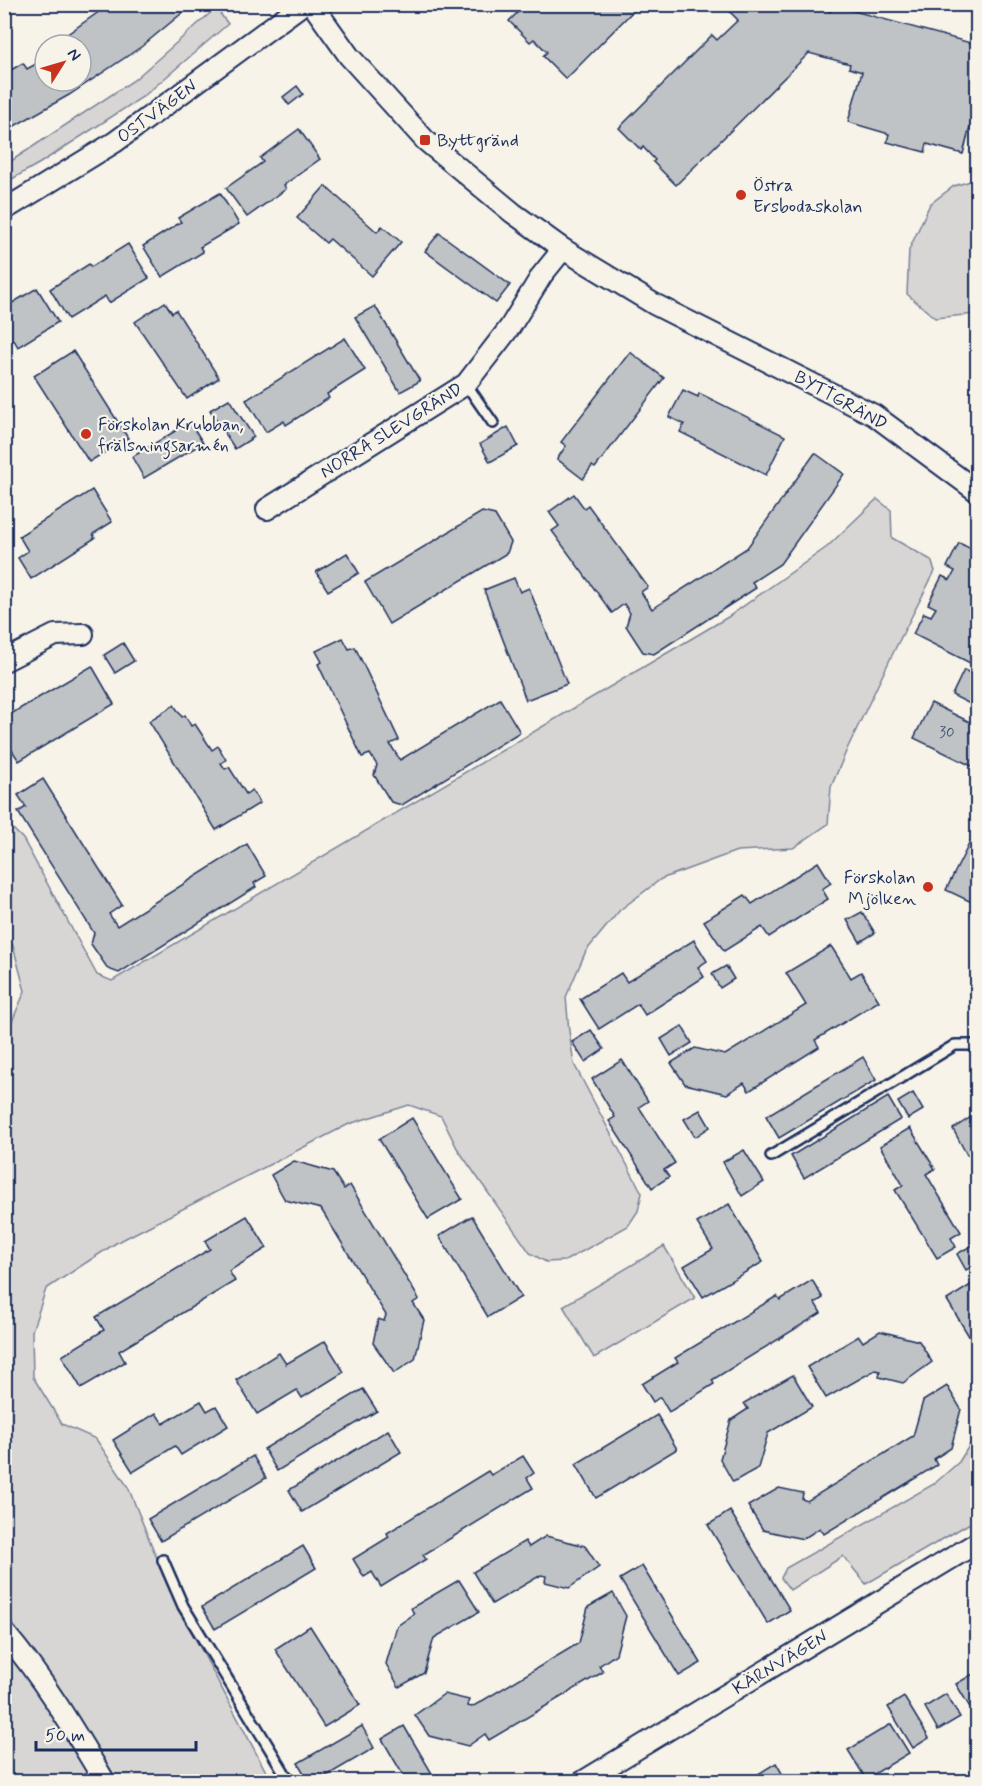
<svg xmlns="http://www.w3.org/2000/svg" width="982" height="1786" viewBox="0 0 982 1786" font-family="Mynerve,sans-serif">
<style>
.green{fill:#d7d6d4;stroke:#798299;stroke-width:1.5}
.building{fill:#c0c3c5;stroke:#1b2f5e;stroke-width:1.5}
.lines{fill:none;stroke-linecap:round;stroke-linejoin:round}
.service-casing{stroke:#1b2f5e;stroke-width:14}
.minor-casing{stroke:#1b2f5e;stroke-width:24}
.service{stroke:#f7f3e8;stroke-width:9}
.minor{stroke:#f7f3e8;stroke-width:20}
.poi-dot{fill:#c8321e;stroke:#f7f3e8;stroke-width:2}
.labels{text-anchor:middle;stroke-width:4.5;stroke-linejoin:round;paint-order:stroke}
.number-label{font-size:15px;fill:#445478}
.street-label{font-size:18px;fill:#1b2f5e;stroke:#f7f3e8}
.poi-label{font-size:18px;fill:#1b2f5e;stroke:#f7f3e8;text-anchor:start}
</style>
<rect width="100%" height="100%" fill="#f7f3e8"/>
<filter id="ink" filterUnits="userSpaceOnUse"><feTurbulence type="fractalNoise" baseFrequency=".0167" numOctaves="2"/><feDisplacementMap in="SourceGraphic" scale="12" xChannelSelector="R" yChannelSelector="G"/><feConvolveMatrix kernelMatrix="1 2 1 2 8 2 1 2 1" color-interpolation-filters="sRGB"/></filter>
<g filter="url(#ink)">
<g class="green">
<polygon points="216,8 228,24 144,96 40,163 5,183 5,165 134,80"/>
<polygon points="977,179 977,311 975,314 935,318 907,294 909,250 930,204 954,186"/>
<polygon points="877,499 891,510 892,538 931,560 935,571 896,647 848,747 831,787 828,824 793,848 737,851 661,879 620,910 586,951 566,997 569,1031 574,1064 642,1193 638,1211 628,1226 565,1261 546,1262 530,1253 457,1148 441,1116 409,1105 349,1124 116,1243 46,1289 32,1331 33,1377 62,1424 96,1439 128,1487 171,1593 271,1781 5,1781 4,1040 25,991 13,946 5,930 5,823 7,823 23,839 97,975 112,981 728,617 827,547"/>
<polygon points="664,1246 695,1298 594,1358 563,1306"/>
<polygon points="977,1433 977,1519 866,1584 843,1556 790,1590 781,1578 786,1568 934,1484 959,1462"/>
</g>
<g class="building">
<polygon points="110,4 193,4 141,47 69,95 4,132 4,74 23,63 27,69 45,59 45,81 81,81 81,45 52,45"/>
<polygon points="526,4 640,4 566,79 543,56 547,52 534,39 530,42 509,21"/>
<polygon points="722,4 823,4 830,12 836,6 978,45 978,120 972,119 963,154 927,144 925,152 887,142 889,134 848,122 862,72 849,68 850,64 809,53 676,185 653,162 655,160 643,147 641,150 619,128 712,35 717,40 738,20"/>
<polygon points="297,86 303,94 289,105 283,97"/>
<polygon points="299,129 320,159 284,185 286,189 247,217 226,188 263,162 260,158"/>
<polygon points="325,186 377,232 382,226 401,242 372,276 330,239 326,243 297,218"/>
<polygon points="220,193 239,224 200,247 203,252 162,277 143,246 181,222 178,218"/>
<polygon points="439,233 510,285 496,303 425,251"/>
<polygon points="128,244 149,278 109,303 105,296 68,319 50,289 89,264 91,267"/>
<polygon points="37,288 58,322 18,347 14,340 4,346 4,308"/>
<polygon points="165,302 172,313 176,310 219,378 187,399 135,322"/>
<polygon points="375,306 420,381 400,392 355,317"/>
<polygon points="345,338 365,370 327,394 329,398 286,425 284,421 266,432 246,400"/>
<polygon points="73,351 128,438 89,462 34,376"/>
<polygon points="630,352 664,378 595,468 592,466 583,479 557,459 566,446 561,442"/>
<polygon points="683,390 698,397 699,393 785,436 766,475 680,432 684,424 669,417"/>
<polygon points="229,399 254,437 235,449 210,410"/>
<polygon points="190,422 203,443 144,478 132,457"/>
<polygon points="508,427 518,446 490,462 480,444"/>
<polygon points="815,453 844,474 780,564 752,582 756,588 654,654 643,652 626,626 630,613 624,604 612,613 552,531 559,526 549,512 574,494 584,508 588,505 648,587 641,592 652,609 747,548"/>
<polygon points="92,490 112,522 93,534 95,538 31,579 18,558 28,551 19,536"/>
<polygon points="482,512 495,515 511,542 507,553 389,624 365,582"/>
<polygon points="959,543 978,552 978,658 974,665 913,634 924,613 931,616 936,608 928,604 942,576 950,580 955,571 947,567"/>
<polygon points="347,553 359,573 328,591 316,572"/>
<polygon points="514,578 520,592 529,588 567,684 526,700 484,590"/>
<polygon points="343,638 349,649 355,647 399,740 390,744 400,760 500,699 520,732 402,805 391,802 374,775 377,765 370,754 362,757 318,664 322,662 316,651"/>
<polygon points="123,643 134,661 115,673 104,655"/>
<polygon points="92,666 114,704 19,761 4,738 4,718"/>
<polygon points="964,670 978,677 978,708 952,695"/>
<polygon points="931,703 978,726 978,769 914,738"/>
<polygon points="174,705 182,717 185,715 191,726 195,724 212,750 218,746 226,760 221,763 225,769 229,767 246,794 252,790 260,803 216,830 149,721"/>
<polygon points="43,779 122,905 109,914 117,926 247,844 266,876 254,883 256,887 119,973 108,969 91,944 94,933 18,812 26,807 18,795"/>
<polygon points="978,826 978,905 946,890"/>
<polygon points="818,862 831,883 822,889 828,899 769,937 762,927 724,951 704,921 745,895 752,904"/>
<polygon points="862,912 875,933 860,942 847,920"/>
<polygon points="694,940 707,961 698,967 704,977 645,1015 638,1004 599,1029 580,999 621,973 627,982"/>
<polygon points="831,946 851,978 861,972 879,1001 815,1040 819,1047 749,1091 744,1083 727,1094 685,1084 671,1063 695,1048 725,1055 806,1005 786,973"/>
<polygon points="726,966 734,979 720,988 712,974"/>
<polygon points="682,1026 692,1043 671,1056 661,1039"/>
<polygon points="591,1030 604,1049 585,1062 572,1042"/>
<polygon points="863,1057 876,1080 779,1138 766,1116"/>
<polygon points="622,1060 648,1101 639,1107 675,1163 664,1170 669,1177 652,1188 609,1121 615,1117 592,1079"/>
<polygon points="913,1093 923,1110 908,1119 898,1102"/>
<polygon points="888,1097 901,1119 804,1178 791,1156"/>
<polygon points="700,1110 710,1127 695,1137 684,1119"/>
<polygon points="971,1117 978,1119 978,1159 967,1155 953,1129"/>
<polygon points="412,1118 462,1199 428,1219 379,1139"/>
<polygon points="910,1128 935,1169 926,1174 961,1232 951,1238 956,1247 937,1258 895,1190 903,1185 880,1146"/>
<polygon points="744,1150 764,1182 742,1196 723,1162"/>
<polygon points="294,1161 333,1172 344,1189 350,1185 419,1299 413,1303 424,1320 415,1359 394,1373 373,1343 378,1319 384,1321 386,1315 321,1209 285,1200 271,1175"/>
<polygon points="729,1204 763,1262 703,1297 684,1266 713,1249 697,1223"/>
<polygon points="247,1216 267,1248 229,1271 235,1281 119,1351 125,1362 81,1388 62,1356 104,1330 96,1317 210,1249 205,1241"/>
<polygon points="472,1216 521,1297 488,1317 439,1236"/>
<polygon points="974,1244 978,1250 978,1263 966,1270 957,1254"/>
<polygon points="812,1280 823,1298 815,1303 821,1313 712,1380 714,1384 669,1412 660,1397 653,1402 642,1384 678,1362 675,1358 777,1296 780,1300"/>
<polygon points="977,1281 978,1282 978,1351 947,1300"/>
<polygon points="880,1331 919,1341 932,1362 903,1383 879,1377 880,1371 875,1370 826,1398 807,1367 859,1336 863,1342"/>
<polygon points="325,1341 344,1372 302,1398 297,1390 257,1414 236,1380 279,1353 286,1364"/>
<polygon points="793,1375 812,1407 768,1433 758,1468 733,1482 720,1459 731,1420 748,1409 744,1403"/>
<polygon points="947,1386 961,1409 951,1448 934,1459 937,1465 824,1534 820,1528 803,1539 763,1530 748,1506 779,1488 803,1493 802,1499 807,1501 913,1436 923,1401"/>
<polygon points="363,1389 377,1411 277,1471 264,1449"/>
<polygon points="201,1401 207,1411 216,1406 228,1426 181,1455 175,1446 133,1472 113,1440 156,1413 163,1424"/>
<polygon points="657,1415 677,1449 596,1498 576,1464"/>
<polygon points="388,1430 401,1452 302,1512 289,1490"/>
<polygon points="253,1456 266,1478 161,1541 148,1519"/>
<polygon points="523,1456 534,1473 527,1478 533,1488 423,1555 426,1559 381,1587 372,1572 364,1577 353,1559 389,1537 387,1533 488,1471 491,1475"/>
<polygon points="730,1511 790,1610 768,1624 708,1525"/>
<polygon points="546,1536 585,1546 599,1567 569,1588 545,1582 546,1576 541,1575 492,1604 473,1572 525,1541 529,1547"/>
<polygon points="303,1546 316,1568 215,1629 202,1607"/>
<polygon points="642,1566 701,1663 679,1676 620,1579"/>
<polygon points="459,1580 479,1612 434,1638 424,1673 399,1687 386,1664 397,1626 414,1614 411,1608"/>
<polygon points="613,1593 626,1616 616,1654 599,1666 603,1672 489,1740 485,1734 468,1746 429,1736 415,1715 444,1694 469,1700 467,1706 472,1707 579,1643 588,1607"/>
<polygon points="310,1626 360,1705 324,1727 275,1649"/>
<polygon points="978,1671 978,1712 974,1714 956,1684"/>
<polygon points="946,1694 960,1717 938,1730 925,1707"/>
<polygon points="904,1697 929,1738 913,1748 888,1707"/>
<polygon points="891,1724 909,1753 866,1779 848,1750"/>
<polygon points="362,1726 374,1748 316,1782 309,1782 298,1763"/>
<polygon points="404,1726 437,1782 407,1782 382,1739"/>
<polygon points="776,1763 787,1782 751,1782 750,1779"/>
<polygon points="822,1773 827,1782 809,1782"/>
</g>
<g class="lines">
<defs>
<g id="service">
<polyline points="466,384 493,423"/>
<polyline points="978,963 978,966"/>
<polyline points="771,1156 955,1045 978,1045"/>
<polyline points="163,1560 183,1606 290,1782"/>
</g>
<g id="minor">
<polyline points="312,4 349,56 425,140 513,213 563,249 654,304 874,415 978,492"/>
<polyline points="4,210 115,142 303,4"/>
<polyline points="267,509 466,384 510,327 542,275 563,249"/>
<polyline points="4,661 55,635 83,634"/>
<path d="M4,1632C43,1678 74,1730 105,1782"/>
<polyline points="582,1782 978,1542"/>
</g>
</defs>
<use href="#service" class="service-casing"/>
<use href="#minor" class="minor-casing"/>
<use href="#service" class="service"/>
<use href="#minor" class="minor"/>
</g>
</g>
<g class="poi-dot">
<rect x="419" y="134" width="12" height="12" rx="3"/>
<circle cx="741" cy="195" r="6"/>
<circle cx="86" cy="434" r="6"/>
<circle cx="928" cy="887" r="6"/>
</g>
<g class="labels">
<g class="number-label">
<text x="947" y="737">30</text>
</g>
<g class="street-label">
<text transform="translate(157 111) rotate(-36)" y="6">OSTVÄGEN</text>
<text transform="translate(841 400) rotate(29)" y="6">BYTTGRÄND</text>
<text transform="translate(391 430) rotate(-32)" y="6">NORRA SLEVGRÄND</text>
<text transform="translate(780 1662) rotate(-31)" y="6">KÄRNVÄGEN</text>
</g>
<g class="poi-label">
<text x="437" y="146">Byttgränd</text>
<text x="753" y="191">Östra<tspan x="753" dy="21">Ersbodaskolan</tspan></text>
<text x="98" y="430">Förskolan Krubban,<tspan x="98" dy="21">frälsningsarmén</tspan></text>
<text x="916" y="883" text-anchor="end">Förskolan<tspan x="916" dy="21">Mjölken</tspan></text>
</g>
</g>
<rect width="982" height="1786" fill="none" stroke="#f7f3e8" stroke-width="24"/>
<rect x="12" y="12" width="958" height="1762" fill="none" stroke="#1b2f5e" stroke-width="2" filter="url(#ink)"/>
<g transform="translate(63 63) rotate(53)"><circle r="28" fill="#f7f3e8" stroke="#9fa5b1" stroke-width="1.5"/>
<path d="M0-4.5L10 22L0 15L-10 22Z" fill="#c8321e"/>
<text y="-9" font-size="16" font-weight="bold" text-anchor="middle" fill="#1b2f5e">N</text>
</g>
<path d="M36 1741v9h160v-9" fill="none" stroke="#1b2f5e" stroke-width="3"/>
<text x="45" y="1741" font-size="18" fill="#1b2f5e" stroke="#f7f3e8" stroke-width="4.5" paint-order="stroke">50 m</text>
</svg>
